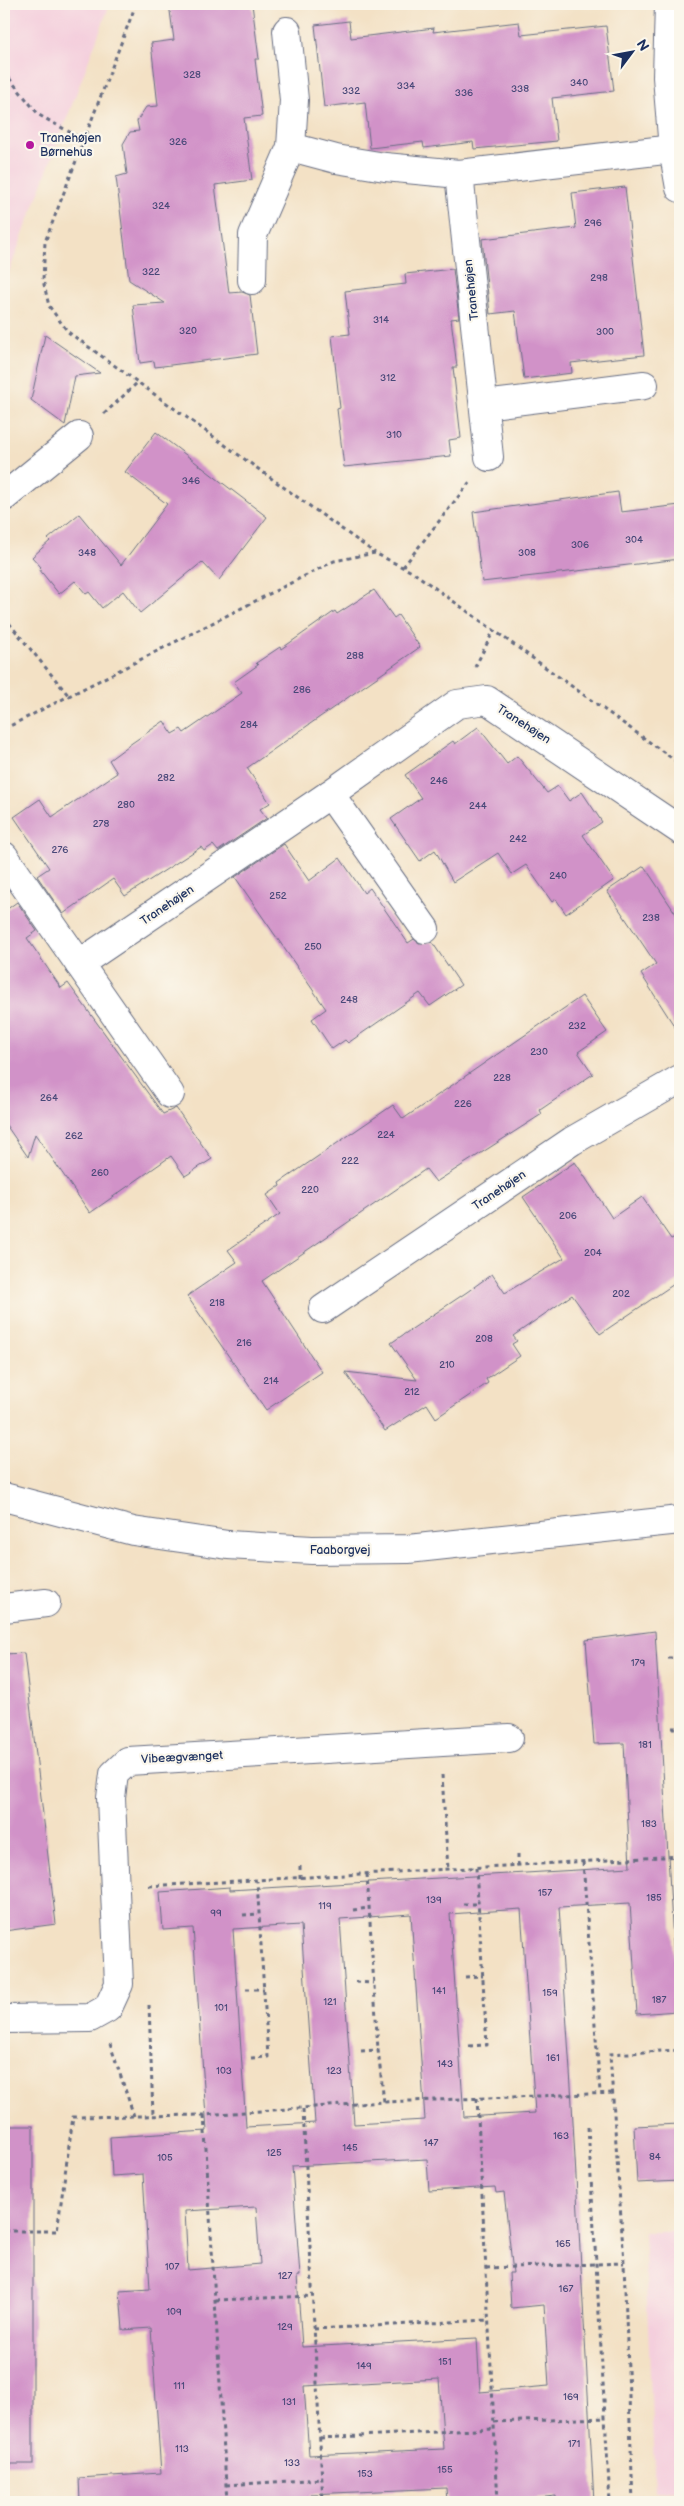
<svg xmlns="http://www.w3.org/2000/svg" width="684" height="2506" viewBox="0 0 684 2506" font-family="'Balsamiq Sans',sans-serif">
<style>
.built{fill:#f4cfdd}
.building{fill:#d192c8;fill-rule:evenodd}
.lines{fill:none;stroke-linecap:round;stroke-linejoin:round}
.minor-casing{stroke:#676d82;stroke-width:30}
.path{stroke:#676d82;stroke-width:3;stroke-dasharray:4 4;stroke-linecap:butt}
.minor{stroke:#fff;stroke-width:28}
.poi-dot{fill:#b5179e;stroke:#fbf7ec;stroke-width:2}
.labels{text-anchor:middle;stroke-width:4.5;stroke-linejoin:round;paint-order:stroke}
.number-label{font-size:10px;fill:#484878}
.poi-label{font-size:12px;fill:#1b2f5e;stroke:#fbf7ec;text-anchor:start}
.street-label{font-size:12px;fill:#1b2f5e;stroke:#fbf7ec}
</style>
<rect width="100%" height="100%" fill="#fbf7ec"/>
<filter id="ink" filterUnits="userSpaceOnUse"><feTurbulence type="fractalNoise" baseFrequency=".02" numOctaves="2"/><feDisplacementMap in="SourceGraphic" scale="10" xChannelSelector="R" yChannelSelector="G"/><feConvolveMatrix kernelMatrix="1 2 1 2 8 2 1 2 1" color-interpolation-filters="sRGB"/></filter>
<filter id="wash" filterUnits="userSpaceOnUse"><feTurbulence type="fractalNoise" baseFrequency=".0096" numOctaves="4" result="noise"/><feDisplacementMap in="SourceGraphic" scale="20" xChannelSelector="R" yChannelSelector="G"/><feGaussianBlur stdDeviation="1.12" result="paint"/><feColorMatrix in="noise" values="0 0 0 0 0 0 0 0 0 0 0 0 0 0 0 0 0 1.4 0 .05"/><feComposite in="paint" operator="in"/></filter>
<g filter="url(#wash)">
<rect width="100%" height="100%" fill="#f3e1c5"/>
<g class="built">
<polygon points="4,4 110,4 4,285"/>
<polygon points="680,2232 680,2489 655,2492 644,2232"/>
</g>
<g id="blocks">
<g class="building">
<polygon points="169,4 252,4 259,59 255,59 262,116 244,118 252,180 215,185 229,293 242,292 250,295 257,354 155,367 154,361 140,363 133,305 165,303 129,280 116,177 127,174 123,144 130,132 139,131 137,121 146,107 158,106 151,43 174,40"/>
<polygon points="349,21 351,38 434,28 433,32 519,22 521,35 606,26 614,91 552,98 557,141 474,149 473,142 424,148 423,142 370,148 365,102 324,107 315,25"/>
<polygon points="625,187 644,355 571,363 572,373 524,379 515,311 490,314 482,239 576,228 572,193"/>
<polygon points="453,269 459,318 451,319 457,367 453,367 461,438 449,440 451,456 344,467 337,409 340,408 332,336 350,334 345,291 406,284 405,274"/>
<polygon points="45,335 100,373 75,376 65,425 31,400"/>
<polygon points="156,432 267,517 219,580 202,562 140,613 123,591 102,608 89,592 86,594 75,581 59,594 39,569 41,567 32,557 50,541 48,539 79,514 121,565 167,504 125,472"/>
<polygon points="618,492 621,512 680,505 680,559 482,582 473,512"/>
<polygon points="374,590 394,618 398,615 420,647 247,768 270,803 260,809 267,818 218,851 213,845 204,851 201,847 125,896 113,879 63,914 37,876 49,868 14,817 40,799 52,817 117,773 109,760 132,743 164,721 172,734 181,729 184,733 242,693 234,682 258,665 256,663 280,647 281,649 335,611 337,614"/>
<polygon points="478,727 507,764 517,756 547,793 558,786 569,801 582,792 602,822 583,835 614,880 566,914 556,899 552,902 526,865 512,874 498,853 453,882 435,850 420,861 391,819 421,798 405,775 453,741 455,744"/>
<polygon points="284,844 309,881 340,858 364,893 370,888 408,943 414,939 419,943 432,942 461,985 430,1006 420,993 348,1043 345,1040 332,1049 312,1019 326,1009 235,877"/>
<polygon points="644,866 680,920 680,1035 641,974 656,964 607,891"/>
<polygon points="17,902 37,931 27,938 61,988 68,983 163,1114 176,1108 212,1159 185,1176 171,1156 90,1213 35,1134 28,1157 4,1122 4,906 6,910"/>
<polygon points="582,996 607,1032 578,1052 593,1074 540,1110 542,1114 436,1182 426,1169 262,1281 322,1372 266,1410 187,1296 237,1262 228,1250 280,1214 267,1195 280,1186 279,1183 393,1105 403,1119"/>
<polygon points="575,1162 612,1218 642,1197 671,1239 680,1235 680,1280 600,1334 572,1295 513,1336 517,1341 512,1344 520,1356 486,1379 488,1383 436,1418 427,1404 385,1431 345,1372 417,1380 391,1343 467,1292 492,1274 505,1293 564,1258 523,1197"/>
<path d="M655,1631L677,2011L637,2014L630,1903L559,1907L571,2086L594,2502H556V2496L495,2502H447L446,2488L311,2494V2502H80L79,2478L161,2473L151,2328L123,2330L120,2291L150,2289L143,2174L112,2176L110,2137L207,2131L193,1928L163,1930L160,1892L230,1887V1890L630,1867L624,1743L594,1744L586,1640ZM521,1909L535,2113L464,2117L450,1914ZM411,1914L425,2120L354,2124L340,1919ZM301,1925L315,2123L246,2127L233,1929ZM427,2159L429,2191L495,2187L496,2193L504,2192L513,2273H509L511,2308L544,2305L549,2386L480,2392L477,2338L302,2347L297,2276H300L292,2166ZM256,2207L260,2264L188,2270L185,2211ZM439,2379L444,2449L309,2455L304,2386Z"/>
<polygon points="24,1653 56,1924 4,1931 4,1654"/>
<polygon points="680,2124 680,2181 637,2183 634,2126"/>
<rect x="4" y="2126" width="29" height="338"/>
</g>
</g>
</g>
<g filter="url(#ink)">
<use href="#blocks" fill-opacity="0" stroke="#676d82" stroke-width="1"/>
<g class="lines">
<defs>
<g id="minor">
<polyline points="669,4 667,77 673,149 680,188"/>
<polyline points="291,147 336,159 385,167 459,174 673,149"/>
<polyline points="459,174 489,457"/>
<polyline points="252,280 253,235 291,147 294,100 287,31"/>
<polyline points="484,405 644,385"/>
<polyline points="4,497 79,436"/>
<polyline points="330,794 425,929"/>
<polyline points="4,856 170,1094"/>
<polyline points="79,964 330,794 457,704 487,700 680,830"/>
<polyline points="323,1309 572,1141 680,1079"/>
<polyline points="4,1497 133,1531 228,1545 312,1550 408,1549 680,1520"/>
<polyline points="4,1608 46,1603"/>
<polyline points="4,2019 90,2018 108,2008 119,1984 111,1798 114,1774 128,1761 509,1738"/>
</g>
</defs>
<use href="#minor" class="minor-casing"/>
<g class="path">
<polyline points="136,4 45,242 43,280 49,306 68,332 375,553"/>
<polyline points="4,43 5,37"/>
<polyline points="4,72 39,115 84,140"/>
<polyline points="104,414 137,383"/>
<polyline points="403,567 469,483"/>
<polyline points="4,617 69,696"/>
<polyline points="475,667 494,630"/>
<polyline points="4,729 334,561 375,553 414,573 680,764"/>
<polyline points="668,1658 680,1658"/>
<polyline points="672,1728 680,1728"/>
<polyline points="442,1775 448,1869"/>
<polyline points="518,1854 518,1866"/>
<polyline points="583,1862 600,2092"/>
<polyline points="367,1874 378,2050 384,2102"/>
<polyline points="300,1878 300,1866"/>
<polyline points="149,1886 680,1856"/>
<polyline points="463,1904 478,1904"/>
<polyline points="353,1910 369,1908"/>
<polyline points="243,1915 259,1914"/>
<polyline points="465,1977 483,1976"/>
<polyline points="356,1982 373,1983"/>
<polyline points="246,1989 264,1989"/>
<polyline points="149,2005 153,2115"/>
<polyline points="110,2044 134,2116"/>
<polyline points="469,2046 487,2045 476,1868"/>
<polyline points="361,2051 378,2050"/>
<polyline points="251,2058 268,2057 257,1881"/>
<polyline points="477,2098 498,2502"/>
<polyline points="303,2109 323,2502"/>
<polyline points="204,2115 227,2502"/>
<polyline points="588,2127 610,2502"/>
<polyline points="4,2231 57,2231 73,2117 204,2115 384,2102 614,2093"/>
<polyline points="486,2268 624,2263"/>
<polyline points="216,2300 312,2296"/>
<polyline points="314,2329 489,2320"/>
<polyline points="494,2422 606,2418"/>
<polyline points="320,2438 495,2429"/>
<polyline points="226,2485 322,2479"/>
<polyline points="633,2502 624,2263 610,2054 680,2050"/>
<polyline points="677,2502 680,2502"/>
</g>
<use href="#minor" class="minor"/>
</g>
</g>
<circle class="poi-dot" cx="30" cy="145" r="5"/>
<g class="labels">
<g class="number-label">
<text x="192" y="78">328</text>
<text x="579" y="86">340</text>
<text x="406" y="89">334</text>
<text x="520" y="92">338</text>
<text x="351" y="94">332</text>
<text x="464" y="96">336</text>
<text x="178" y="145">326</text>
<text x="161" y="209">324</text>
<text x="593" y="226">296</text>
<text x="151" y="275">322</text>
<text x="599" y="281">298</text>
<text x="381" y="323">314</text>
<text x="188" y="334">320</text>
<text x="605" y="335">300</text>
<text x="388" y="381">312</text>
<text x="394" y="438">310</text>
<text x="191" y="484">346</text>
<text x="634" y="543">304</text>
<text x="580" y="548">306</text>
<text x="87" y="556">348</text>
<text x="527" y="556">308</text>
<text x="355" y="659">288</text>
<text x="302" y="693">286</text>
<text x="249" y="728">284</text>
<text x="166" y="781">282</text>
<text x="439" y="784">246</text>
<text x="126" y="808">280</text>
<text x="478" y="809">244</text>
<text x="101" y="827">278</text>
<text x="518" y="842">242</text>
<text x="60" y="853">276</text>
<text x="558" y="879">240</text>
<text x="278" y="899">252</text>
<text x="651" y="921">238</text>
<text x="313" y="950">250</text>
<text x="349" y="1003">248</text>
<text x="577" y="1029">232</text>
<text x="539" y="1055">230</text>
<text x="502" y="1081">228</text>
<text x="49" y="1101">264</text>
<text x="463" y="1107">226</text>
<text x="386" y="1138">224</text>
<text x="74" y="1139">262</text>
<text x="350" y="1164">222</text>
<text x="100" y="1176">260</text>
<text x="310" y="1193">220</text>
<text x="568" y="1219">206</text>
<text x="593" y="1256">204</text>
<text x="621" y="1297">202</text>
<text x="217" y="1306">218</text>
<text x="484" y="1342">208</text>
<text x="244" y="1346">216</text>
<text x="447" y="1368">210</text>
<text x="271" y="1384">214</text>
<text x="412" y="1395">212</text>
<text x="638" y="1666">179</text>
<text x="645" y="1748">181</text>
<text x="649" y="1827">183</text>
<text x="545" y="1896">157</text>
<text x="654" y="1901">185</text>
<text x="434" y="1903">139</text>
<text x="325" y="1909">119</text>
<text x="216" y="1916">99</text>
<text x="439" y="1994">141</text>
<text x="550" y="1996">159</text>
<text x="659" y="2003">187</text>
<text x="330" y="2005">121</text>
<text x="221" y="2011">101</text>
<text x="553" y="2061">161</text>
<text x="445" y="2067">143</text>
<text x="224" y="2074">103</text>
<text x="334" y="2074">123</text>
<text x="561" y="2139">163</text>
<text x="431" y="2146">147</text>
<text x="350" y="2151">145</text>
<text x="274" y="2156">125</text>
<text x="655" y="2160">84</text>
<text x="165" y="2161">105</text>
<text x="563" y="2247">165</text>
<text x="172" y="2270">107</text>
<text x="285" y="2279">127</text>
<text x="566" y="2292">167</text>
<text x="174" y="2315">109</text>
<text x="285" y="2330">129</text>
<text x="445" y="2365">151</text>
<text x="364" y="2369">149</text>
<text x="179" y="2389">111</text>
<text x="571" y="2400">169</text>
<text x="289" y="2405">131</text>
<text x="574" y="2447">171</text>
<text x="182" y="2452">113</text>
<text x="292" y="2466">133</text>
<text x="445" y="2473">155</text>
<text x="365" y="2477">153</text>
</g>
<g class="poi-label">
<text x="40" y="142">Tranehøjen<tspan x="40" dy="14">Børnehus</tspan></text>
</g>
<g class="street-label">
<text transform="translate(471 290) rotate(-96)" y="4">Tranehøjen</text>
<text transform="translate(524 724) rotate(33)" y="4">Tranehøjen</text>
<text transform="translate(167 905) rotate(-34)" y="4">Tranehøjen</text>
<text transform="translate(499 1190) rotate(-34)" y="4">Tranehøjen</text>
<text x="340" y="1554">Faaborgvej</text>
<text transform="translate(182 1757) rotate(-3)" y="4">Vibeægvænget</text>
</g>
</g>
<rect width="684" height="2506" fill="none" stroke="#fbf7ec" stroke-width="20"/>
<g transform="translate(632 52) rotate(58)" stroke="#fbf7ec" stroke-width="4" paint-order="stroke">
<path d="M0-4L9 19L0 12L-9 19Z" fill="#1b2f5e"/>
<text y="-8" font-size="14" font-weight="bold" text-anchor="middle" fill="#1b2f5e">N</text>
</g>
</svg>
